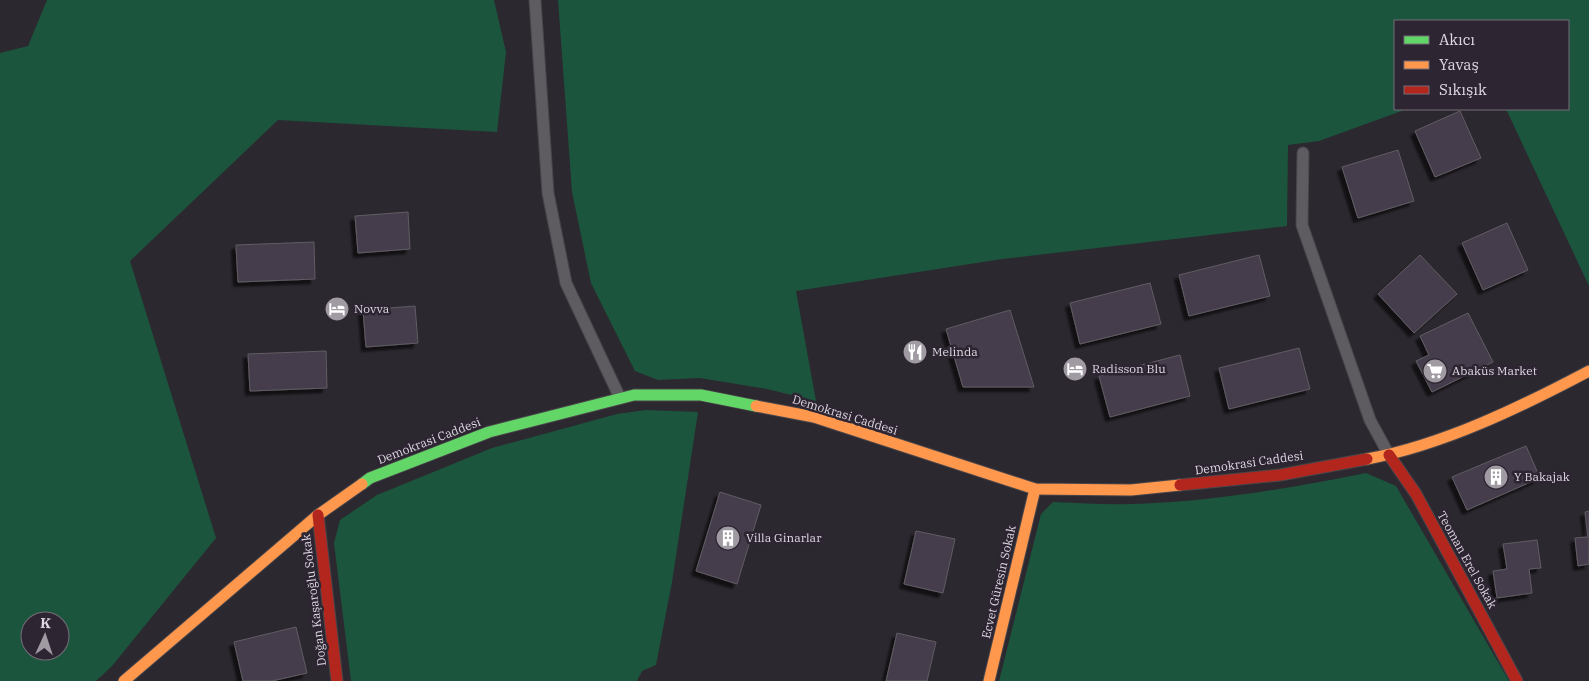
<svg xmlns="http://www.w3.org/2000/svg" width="1589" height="681" viewBox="0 0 1589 681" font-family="'IBM Plex Serif',serif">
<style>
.forest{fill:#1c553d;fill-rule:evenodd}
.building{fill:#453c4b;stroke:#615d63;filter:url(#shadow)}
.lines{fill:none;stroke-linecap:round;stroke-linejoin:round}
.lane-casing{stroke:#49464b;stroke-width:13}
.fast-casing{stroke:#49464b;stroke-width:13}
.slow-casing{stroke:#49464b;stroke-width:13}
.jam-casing{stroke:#49464b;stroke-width:13}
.lane{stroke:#5e5b61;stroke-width:11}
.fast{stroke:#63d668;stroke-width:11}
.slow{stroke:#ff974d;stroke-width:11}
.jam{stroke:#b3261e;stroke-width:11}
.labels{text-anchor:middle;stroke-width:5;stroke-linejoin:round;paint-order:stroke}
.poi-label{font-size:12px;fill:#ded9e2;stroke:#2d2532;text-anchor:start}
.street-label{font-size:12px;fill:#ded9e2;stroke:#2d2532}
</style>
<defs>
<filter id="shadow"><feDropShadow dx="-4.5" dy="4.5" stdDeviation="1" flood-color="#0009"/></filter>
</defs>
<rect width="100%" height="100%" fill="#2c282f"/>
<g class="forest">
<path d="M47,0H494L506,52L497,132L278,120L130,261L216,538L112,666L96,681H0V53L28,46ZM30,621H60V651H30Z"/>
<polygon points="558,0 1589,0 1589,286 1506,109 1568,109 1568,21 1395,21 1395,109 1407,109 1319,141 1288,145 1287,226 1002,259 796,291 816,401 767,389 700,378 658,380 635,371 591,283 572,192"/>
<polygon points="646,410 698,412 672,582 656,665 642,671 637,681 351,681 334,543 340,520 377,495 492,448 617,414"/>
<path d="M1366,473L1396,486L1509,681H999L1041,514L1053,502C1080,503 1107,505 1133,504C1212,502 1290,488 1366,473Z"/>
</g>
<g class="building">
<polygon points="1460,111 1481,158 1435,177 1415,131"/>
<polygon points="1398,150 1414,201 1358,218 1342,167"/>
<polygon points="408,212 410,249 358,253 355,216"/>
<polygon points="1507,223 1528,270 1483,290 1462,243"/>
<polygon points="314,242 315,279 238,282 236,245"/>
<polygon points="1259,255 1270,296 1189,316 1179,275"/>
<polygon points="1420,255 1457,294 1414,333 1378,294"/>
<polygon points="1150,283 1161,324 1080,344 1070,303"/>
<polygon points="415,306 418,343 366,347 363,310"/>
<polygon points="1010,310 1034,387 963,387 946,329"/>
<polygon points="1468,313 1493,362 1432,392 1416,361 1429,355 1420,336"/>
<polygon points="1299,348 1310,389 1229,409 1219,368"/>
<polygon points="326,351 327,388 250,391 248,354"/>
<polygon points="1180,355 1190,396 1110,417 1099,376"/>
<polygon points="1526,446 1540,478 1467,510 1452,477"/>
<polygon points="720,492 761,505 737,584 696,571"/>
<polygon points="1589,511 1589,564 1578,566 1575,538 1588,537 1585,512"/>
<polygon points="916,531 955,539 943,593 904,584"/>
<polygon points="1537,540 1541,568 1529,569 1532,593 1497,598 1493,571 1507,569 1503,544"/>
<polygon points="296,627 307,673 272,681 243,681 234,642"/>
<polygon points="897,633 936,642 927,681 886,681"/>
</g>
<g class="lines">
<defs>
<g id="lane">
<polyline points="535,0 548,193 566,283 620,398"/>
<polyline points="1303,153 1302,225 1370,420 1389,455"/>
</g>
<polyline id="fast" points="362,484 370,478 489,432 634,395 701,395 756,406"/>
<g id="slow">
<polyline points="756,406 814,417 1035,489 1131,490 1180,485"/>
<path d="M1367,459C1443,445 1521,407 1589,371"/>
<polyline points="124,681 318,515 362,484"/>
<polyline points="989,681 1035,489"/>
</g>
<g id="jam">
<polyline points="1389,455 1416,494 1517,681"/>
<polyline points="1180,485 1280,475 1367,459"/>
<polyline points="318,515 337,681"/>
</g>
</defs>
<use href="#lane" class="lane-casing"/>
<use href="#fast" class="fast-casing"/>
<use href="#slow" class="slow-casing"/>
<use href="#jam" class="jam-casing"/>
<use href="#lane" class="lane"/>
<use href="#fast" class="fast"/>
<use href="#slow" class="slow"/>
<use href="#jam" class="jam"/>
</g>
<defs>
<symbol id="hotel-disc" viewBox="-11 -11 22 22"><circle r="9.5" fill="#a09ba3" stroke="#2d2532"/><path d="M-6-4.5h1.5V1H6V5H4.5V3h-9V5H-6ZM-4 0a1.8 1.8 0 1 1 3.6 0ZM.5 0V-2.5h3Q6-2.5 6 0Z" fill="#fff"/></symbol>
<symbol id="restaurant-disc" viewBox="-11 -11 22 22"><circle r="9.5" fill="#a09ba3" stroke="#2d2532"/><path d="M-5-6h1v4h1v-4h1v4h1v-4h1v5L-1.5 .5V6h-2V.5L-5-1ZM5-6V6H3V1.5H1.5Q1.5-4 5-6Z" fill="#fff"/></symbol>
<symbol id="supermarket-disc" viewBox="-11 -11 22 22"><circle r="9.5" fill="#a09ba3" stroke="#2d2532"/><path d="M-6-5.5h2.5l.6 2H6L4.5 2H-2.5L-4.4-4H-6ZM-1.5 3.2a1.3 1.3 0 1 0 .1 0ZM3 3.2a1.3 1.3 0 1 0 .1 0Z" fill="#fff"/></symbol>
<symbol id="building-disc" viewBox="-11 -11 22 22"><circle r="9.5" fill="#a09ba3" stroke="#2d2532"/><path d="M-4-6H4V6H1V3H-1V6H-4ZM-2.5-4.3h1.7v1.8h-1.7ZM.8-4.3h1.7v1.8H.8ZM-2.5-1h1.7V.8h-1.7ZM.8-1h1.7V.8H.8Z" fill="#fff"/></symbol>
</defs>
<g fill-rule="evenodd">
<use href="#hotel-disc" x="323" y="295" width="28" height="28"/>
<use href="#restaurant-disc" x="901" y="338" width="28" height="28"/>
<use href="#hotel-disc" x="1061" y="355" width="28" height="28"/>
<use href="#supermarket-disc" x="1421" y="357" width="28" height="28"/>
<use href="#building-disc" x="1482" y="463" width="28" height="28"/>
<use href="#building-disc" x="714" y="524" width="28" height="28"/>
</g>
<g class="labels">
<g class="poi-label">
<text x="354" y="313">Novva</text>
<text x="932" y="356">Melinda</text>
<text x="1092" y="373">Radisson Blu</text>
<text x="1452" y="375">Abaküs Market</text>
<text x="1514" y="481">Y Bakajak</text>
<text x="746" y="542">Villa Ginarlar</text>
</g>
<g class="street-label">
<text transform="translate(845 415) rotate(17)" y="4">Demokrasi Caddesi</text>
<text transform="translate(429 441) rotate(-21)" y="4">Demokrasi Caddesi</text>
<text transform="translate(1249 463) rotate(-8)" y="4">Demokrasi Caddesi</text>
<text transform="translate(1467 560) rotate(61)" y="4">Teoman Erel Sokak</text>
<text transform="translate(999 582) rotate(-77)" y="4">Ecvet Güresin Sokak</text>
<text transform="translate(314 600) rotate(-97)" y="4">Doğan Kaşaroğlu Sokak</text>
</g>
</g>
<rect x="1394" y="20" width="175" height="90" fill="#2d2532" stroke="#746d78"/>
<rect x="1404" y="36" width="25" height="8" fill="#63d668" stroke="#746d78"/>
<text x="1439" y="45" font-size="15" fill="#ded9e2">Akıcı</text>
<rect x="1404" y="61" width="25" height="8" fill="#ff974d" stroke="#746d78"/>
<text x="1439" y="70" font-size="15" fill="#ded9e2">Yavaş</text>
<rect x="1404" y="86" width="25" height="8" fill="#b3261e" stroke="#746d78"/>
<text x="1439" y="95" font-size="15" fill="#ded9e2">Sıkışık</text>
<g transform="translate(45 636) rotate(3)"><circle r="24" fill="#2d2532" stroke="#746d78"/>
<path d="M0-4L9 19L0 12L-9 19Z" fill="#a09ba3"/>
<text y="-8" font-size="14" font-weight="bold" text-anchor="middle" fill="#ded9e2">K</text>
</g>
</svg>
